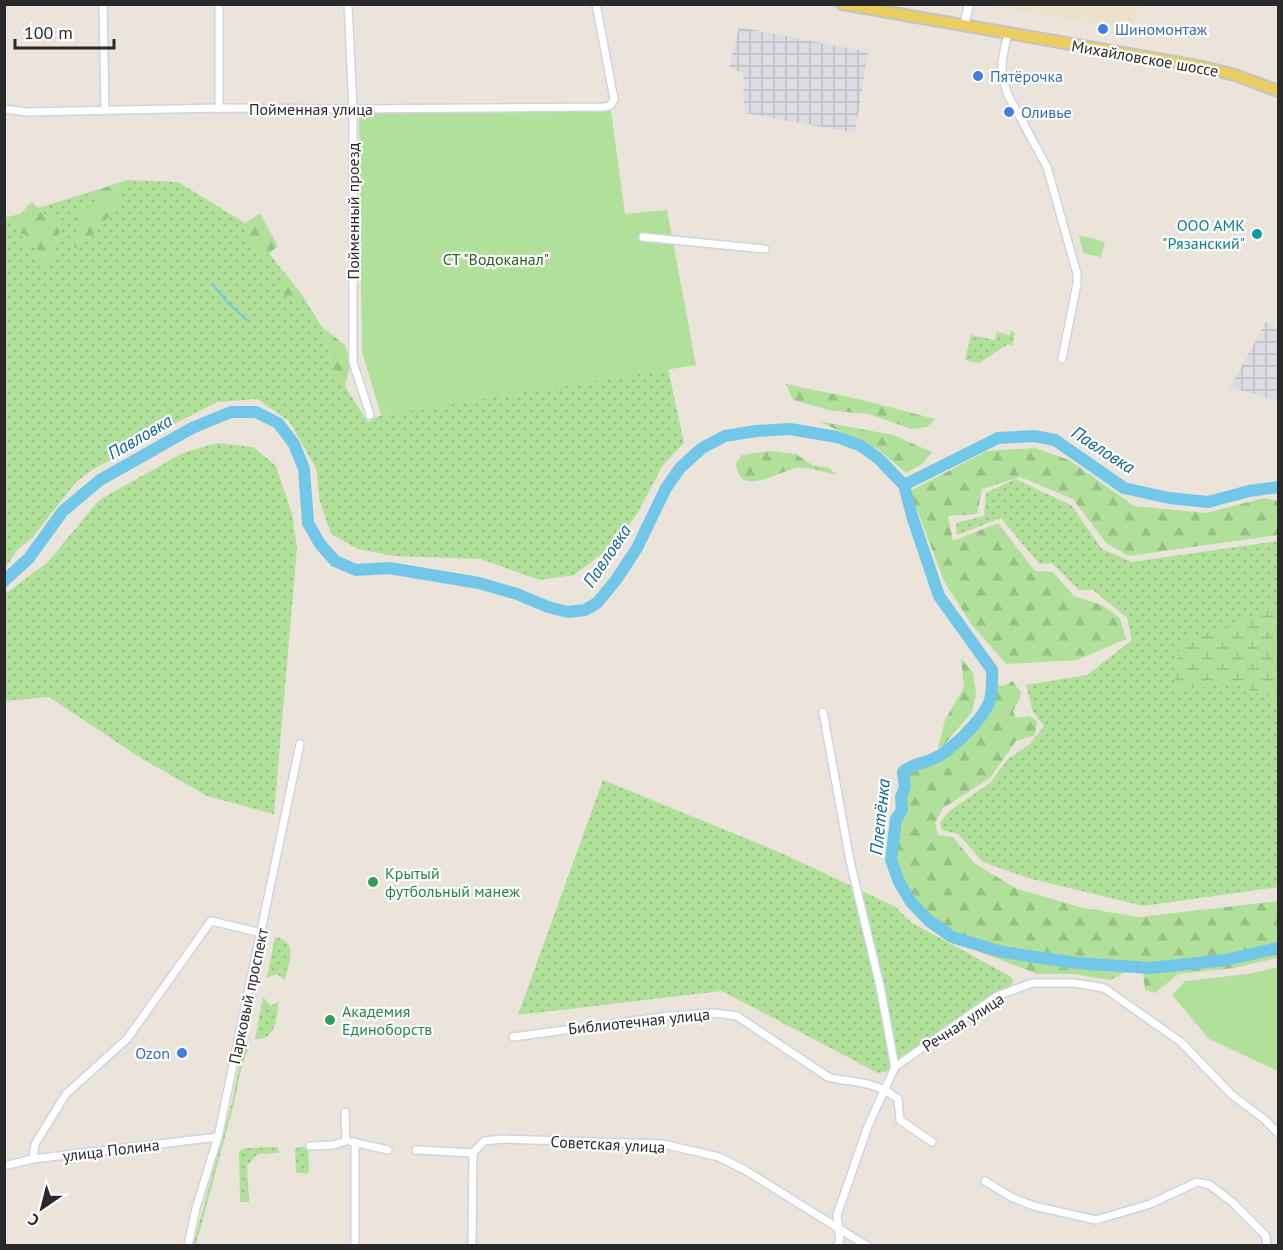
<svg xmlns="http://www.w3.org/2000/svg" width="1283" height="1250" viewBox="0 0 1283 1250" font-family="'PT Sans',sans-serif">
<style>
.industrial{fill:url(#industrial-grid)}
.education{fill:#ece2cb}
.grass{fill:url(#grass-dots)}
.forest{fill:url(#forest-firs)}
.wetland{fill:url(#wetland-marsh)}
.park{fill:#b0e099}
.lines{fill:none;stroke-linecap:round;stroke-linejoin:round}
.stream{stroke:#72c7e9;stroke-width:2}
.river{stroke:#72c7e9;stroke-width:12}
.minor-casing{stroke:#d1d3e1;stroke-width:10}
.tertiary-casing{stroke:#d1d3e1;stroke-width:11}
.primary-casing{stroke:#c3c3c3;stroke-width:14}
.minor{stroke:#fff;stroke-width:7}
.tertiary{stroke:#fff;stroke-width:8}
.primary{stroke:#ebce60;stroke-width:10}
.shop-dot{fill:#3f7fe0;stroke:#fff;stroke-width:2}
.culture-dot{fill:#0f9aa8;stroke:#fff;stroke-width:2}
.leisure-dot{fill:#2e9e5b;stroke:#fff;stroke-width:2}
.labels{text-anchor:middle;stroke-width:4.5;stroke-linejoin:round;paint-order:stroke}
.shop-label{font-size:16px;fill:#366cbe;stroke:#fff;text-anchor:start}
.street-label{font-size:16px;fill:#292929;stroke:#fff}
.culture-label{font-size:16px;fill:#0d838f;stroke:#fff;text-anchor:end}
.park-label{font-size:16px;fill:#29631c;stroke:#fff}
.leisure-label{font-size:16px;fill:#27864d;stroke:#fff;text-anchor:start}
.water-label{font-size:18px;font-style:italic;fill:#126494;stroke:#fff}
</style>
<defs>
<pattern id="industrial-grid" width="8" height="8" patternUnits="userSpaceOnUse" patternTransform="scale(1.5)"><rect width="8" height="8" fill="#dedce3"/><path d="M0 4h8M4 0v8" fill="none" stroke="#bebdc3"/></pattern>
<pattern id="grass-dots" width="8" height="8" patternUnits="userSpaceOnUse" patternTransform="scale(1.5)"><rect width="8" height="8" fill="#b0e099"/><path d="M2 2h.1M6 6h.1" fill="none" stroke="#97c084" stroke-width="1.8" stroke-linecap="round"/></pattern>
<pattern id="forest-firs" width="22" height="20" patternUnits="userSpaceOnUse" patternTransform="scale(1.5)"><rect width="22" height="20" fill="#b0e099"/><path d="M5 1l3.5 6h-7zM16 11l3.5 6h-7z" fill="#97c084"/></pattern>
<pattern id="wetland-marsh" width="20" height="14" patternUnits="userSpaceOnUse" patternTransform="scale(1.5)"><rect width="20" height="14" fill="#b0e099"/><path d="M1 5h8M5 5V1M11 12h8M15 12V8" fill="none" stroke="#97c084"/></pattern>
</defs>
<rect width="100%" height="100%" fill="#ebe4db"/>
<g class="industrial">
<polygon points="739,27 868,52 855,133 744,113 743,73 729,68"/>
<polygon points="1266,322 1278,329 1278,401 1230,387"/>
</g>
<polygon class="education" points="983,5 1140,5 1130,29"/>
<g class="grass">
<polygon points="128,180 178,182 245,223 302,295 322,327 334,370 368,422 381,415 668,369 684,443 663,465 637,514 614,545 574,575 539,580 481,559 394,556 358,549 331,534 320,502 316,468 289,421 257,399 217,402 151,436 113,459 93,469 76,482 31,539 18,549 5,568 5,217 13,216"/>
<polygon points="1011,330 1015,334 1012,346 1008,344 979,363 965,360 971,335 995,340 997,332 1010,335"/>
<polygon points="217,443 253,447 276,466 292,514 297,548 274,814 207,796 136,755 49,697 5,701 5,594 48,562 99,500 183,453"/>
<polygon points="1015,479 1071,505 1102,549 1132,562 1278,541 1278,887 1143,906 1032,879 983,862 958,834 942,830 940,823 949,811 990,783 1008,759 1030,744 1044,726 1033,712 1026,685 1087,675 1132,640 1127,618 1093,590 1079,590 1052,563 1039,564 1001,518 957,535 956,523 984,516 986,493"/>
<polygon points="603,780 779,852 894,906 912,923 1010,976 1013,980 1011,986 885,1072 878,1073 722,991 518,1015"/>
<path d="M275,937C299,941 289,963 285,980L277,974L267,978Z"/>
<path d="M263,997L271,1006L279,1001C276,1018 277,1040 255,1039Z"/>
<polygon points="250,1044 242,1065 234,1103 196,1245 193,1245 232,1102 242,1051"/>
<polygon points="278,1147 279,1153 258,1154 247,1165 249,1202 240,1202 239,1151 246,1148"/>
<polygon points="298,1147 305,1147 308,1150 309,1171 307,1174 296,1172 295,1150"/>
</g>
<g class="forest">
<polygon points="128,180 111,215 80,248 74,248 78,209 99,204 94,191"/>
<polygon points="32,202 45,215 63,217 54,257 39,267 35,260 38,251 34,246 22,246 26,235 18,233 13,216 20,214"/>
<path d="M260,213L278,246L265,257C249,250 244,241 245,223Z"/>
<polygon points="287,276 302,295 295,300 289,300 282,293 280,284"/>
<polygon points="322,327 345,345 351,362 345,387 334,370"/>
<polygon points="786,384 858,399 935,419 927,427 911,429 869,414 833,411 793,400"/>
<polygon points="818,421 893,435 932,452 922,464 906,473 878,449"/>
<polygon points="1035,448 1069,460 1134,506 1206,513 1264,498 1278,501 1278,535 1129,556 1106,543 1073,499 1020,477 982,489 977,514 948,516 953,541 998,523 1035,571 1053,572 1074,596 1102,605 1120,618 1126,639 1077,660 1006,664 972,625 944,581 910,491 987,451"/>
<path d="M770,451L796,454L812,465L829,468L837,475C826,473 807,466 796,468C777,472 738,499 736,463L742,455Z"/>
<polygon points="961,658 973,673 976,694 972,712 943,746 938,748 945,720 964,687"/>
<path d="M1012,681L1021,692L1019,701L1013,711L1016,718L1030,716L1037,722L1035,735L1016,741L990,778L943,808L935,823L938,835L953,837L974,863L1017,889L1083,908L1140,917L1278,901V958L1234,968L1178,974L1155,993L1145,990L1143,973L1127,971L1111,980L1073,974H1037L975,950L966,941L952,937L928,920L911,902L899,882L891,860L896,819L902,810L901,797L905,787L903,772C913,763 922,764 933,759C951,751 983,720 989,702C991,696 991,689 992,683L1003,686Z"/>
</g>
<polygon class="wetland" points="1278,605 1278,701 1235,684 1173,690 1181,640 1221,629"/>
<g class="park">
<polygon points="611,111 625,214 667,210 696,365 381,415 362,352 359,113"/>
<polygon points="1079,235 1105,242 1101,257 1083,253"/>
<polygon points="1278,967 1278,1071 1209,1039 1172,995 1185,981 1248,974"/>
</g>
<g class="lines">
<polyline class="stream" points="212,284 231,306 247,320"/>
<g class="river">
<polyline points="904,485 998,438 1034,436 1055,440 1124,488 1169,498 1208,502 1249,491 1278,487"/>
<path d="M4,581L29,558L63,511L100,480L192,428L231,412H256L278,423L294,444L304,469L308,523L320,544L335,561L356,570L389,568L479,583L517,594L548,607L568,612L585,610L597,603L616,580L637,548L666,488L680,468L702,448L725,436L756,431L790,429L837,437L861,446L878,458L904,485L913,519L939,596L992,670C992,680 993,693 989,703C981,721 951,751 933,759C922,764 913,763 903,772L905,787L901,797L902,810L896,819L891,860L899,882L911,902L928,920L952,937L1002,952L1076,963L1150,968L1226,960L1278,948"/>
</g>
<defs>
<g id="minor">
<polyline points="103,4 105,109"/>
<polyline points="219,4 219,108"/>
<polyline points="348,4 353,109 353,362 370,415"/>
<path d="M1008,33C1002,59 998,69 1008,95L1047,167L1077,274V284L1062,359"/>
<polyline points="4,109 26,112 219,108 353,109 605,107 611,105 614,99 596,4"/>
<polyline points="643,237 765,249"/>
<polyline points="823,712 850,861 880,986 895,1067"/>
<path d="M513,1037L669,1016L715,1013L737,1016L828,1077C838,1080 846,1080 857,1082C871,1084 887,1090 898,1099L900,1120L932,1142"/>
<polyline points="352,1142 388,1150"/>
<polyline points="355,1142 355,1246"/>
<polyline points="310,1146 333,1145 346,1141 345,1112"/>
<polyline points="416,1150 473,1153"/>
<polyline points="33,1159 35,1144 66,1094 127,1039 211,921 262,933"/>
<polyline points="4,1166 33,1159 218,1137"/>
<polyline points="985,1181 1011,1197 1034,1206 1096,1220 1150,1204 1197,1182 1210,1185 1232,1202 1266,1236 1267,1246"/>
<polyline points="188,1246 196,1208 218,1137 300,744"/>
<polyline points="472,1246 473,1153 484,1141 503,1139 663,1144 719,1157 745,1170 867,1246"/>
<polyline points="837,1246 840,1240 837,1215 868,1126 895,1067 997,996 1032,983 1074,983 1104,988 1181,1042 1232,1095 1264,1119 1278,1133"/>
</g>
<polyline id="tertiary" points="964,26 969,4"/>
<polyline id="primary" points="842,4 1203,67 1235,75 1278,91"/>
</defs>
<use href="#minor" class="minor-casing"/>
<use href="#tertiary" class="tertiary-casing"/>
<use href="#primary" class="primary-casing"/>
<use href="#minor" class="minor"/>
<use href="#tertiary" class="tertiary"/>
<use href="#primary" class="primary"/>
</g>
<g class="shop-dot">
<circle cx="1103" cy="29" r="6"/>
<circle cx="978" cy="76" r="6"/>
<circle cx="1009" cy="112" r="6"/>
<circle cx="182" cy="1053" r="6"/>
</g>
<circle class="culture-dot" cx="1257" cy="234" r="6"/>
<g class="leisure-dot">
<circle cx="373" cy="882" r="6"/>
<circle cx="330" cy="1020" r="6"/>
</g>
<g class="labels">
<g class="shop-label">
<text x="1115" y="35">Шиномонтаж</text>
<text x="990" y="82">Пятёрочка</text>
<text x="1021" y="118">Оливье</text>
<text x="170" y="1059" text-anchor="end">Ozon</text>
</g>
<g class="street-label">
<text transform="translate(1145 58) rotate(10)" y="6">Михайловское шоссе</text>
<text x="311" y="115">Пойменная улица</text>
<text transform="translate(353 211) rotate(-90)" y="6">Пойменный проезд</text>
<text transform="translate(248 996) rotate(-78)" y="6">Парковый проспект</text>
<text transform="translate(639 1021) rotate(-6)" y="6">Библиотечная улица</text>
<text transform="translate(963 1022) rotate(-33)" y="6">Речная улица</text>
<text transform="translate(608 1144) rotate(3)" y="6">Советская улица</text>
<text transform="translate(111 1150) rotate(-7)" y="6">улица Полина</text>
</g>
<g class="culture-label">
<text x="1245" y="231">ООО АМК<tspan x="1245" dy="18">"Рязанский"</tspan></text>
</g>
<g class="park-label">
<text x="496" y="265">СТ "Водоканал"</text>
</g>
<g class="leisure-label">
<text x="385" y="879">Крытый<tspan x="385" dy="18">футбольный манеж</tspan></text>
<text x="342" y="1017">Академия<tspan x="342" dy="18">Единоборств</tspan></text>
</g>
<g class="water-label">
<text transform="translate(140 437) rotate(-30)" y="6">Павловка</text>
<text transform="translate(1103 450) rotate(33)" y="6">Павловка</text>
<text transform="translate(607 556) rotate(-56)" y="6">Павловка</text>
<text transform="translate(880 817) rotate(-84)" y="6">Плетёнка</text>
</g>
</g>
<rect width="1283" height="1250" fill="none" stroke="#292929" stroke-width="12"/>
<g transform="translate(42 1208) rotate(215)" stroke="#ffffff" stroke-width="4.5" paint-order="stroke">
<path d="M0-4.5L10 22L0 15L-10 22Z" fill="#292929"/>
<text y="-9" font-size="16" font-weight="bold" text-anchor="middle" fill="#292929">С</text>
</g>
<path d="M15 39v9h99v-9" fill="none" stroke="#292929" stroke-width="3"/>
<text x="24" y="39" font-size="18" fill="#292929" stroke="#ffffff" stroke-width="4.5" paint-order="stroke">100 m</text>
</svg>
